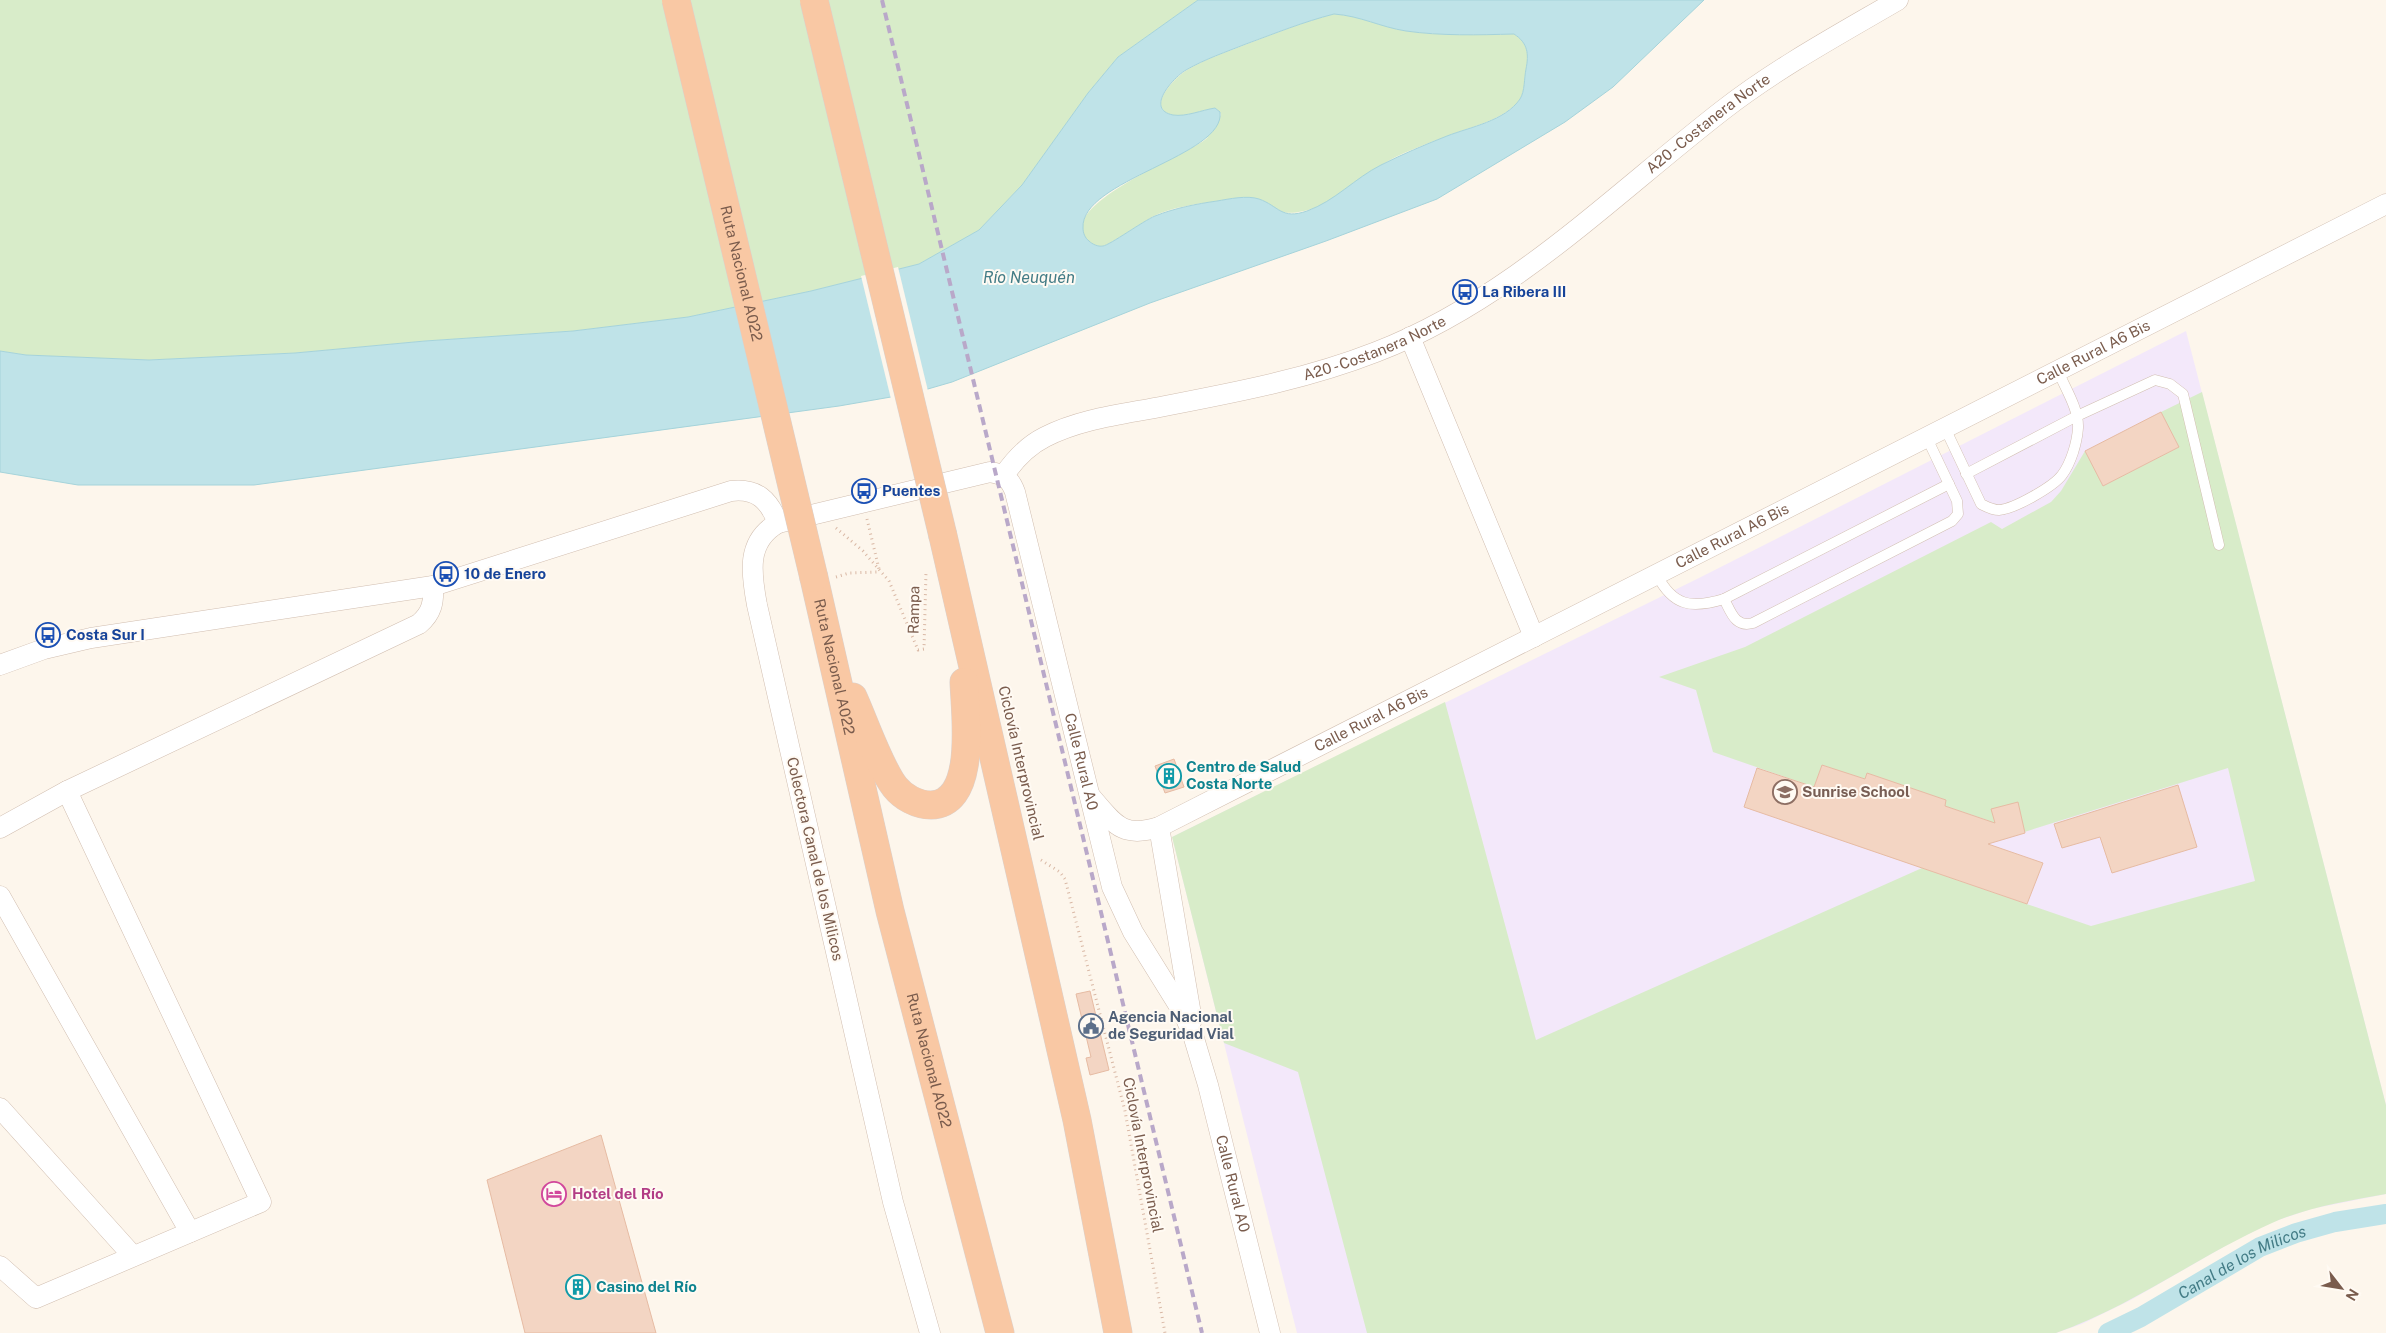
<svg xmlns="http://www.w3.org/2000/svg" width="2386" height="1333" viewBox="0 0 2386 1333" font-family="'Public Sans',sans-serif">
<style>
.education{fill:#f3e8fa}
.green{fill:#d8ecc9}
.water{fill:#bfe3e8;stroke:#a5d3da;fill-rule:evenodd}
.pier{fill:#fdf6ec}
.lines{fill:none;stroke-linecap:round;stroke-linejoin:round}
.canal{stroke:#bfe3e8;stroke-width:20}
.building{fill:#f3d5c3;stroke:#e6bba3}
.service-casing{stroke:#d1beb0;stroke-width:11}
.minor-casing{stroke:#d1beb0;stroke-width:21}
.trunk-casing{stroke:#dad1cd;stroke-width:29}
.path{stroke:#d9b8a5;stroke-width:3;stroke-dasharray:1 4;stroke-linecap:butt}
.service{stroke:#fff;stroke-width:10}
.minor{stroke:#fff;stroke-width:20}
.trunk{stroke:#f9c8a4;stroke-width:28}
.rail{stroke:#b9a8c9;stroke-width:4;stroke-dasharray:8 5;stroke-linecap:butt}
.trunk-bridge-casing{stroke:#dad1cd;stroke-width:29;stroke-linecap:butt}
.trunk-bridge{stroke:#f9c8a4;stroke-width:28}
.labels{text-anchor:middle;stroke-width:4;stroke-linejoin:round;paint-order:stroke}
.street-label{font-size:15px;fill:#7a5c4d;stroke:#fffaf3}
.transit-label{font-size:15px;font-weight:bold;fill:#164399;stroke:#fffaf3;text-anchor:start}
.culture-label{font-size:15px;font-weight:bold;fill:#0d838f;stroke:#fffaf3;text-anchor:start}
.education-label{font-size:15px;font-weight:bold;fill:#785e54;stroke:#fffaf3;text-anchor:start}
.service-label{font-size:15px;font-weight:bold;fill:#4e5e75;stroke:#fffaf3;text-anchor:start}
.hotel-label{font-size:15px;font-weight:bold;fill:#b23c85;stroke:#fffaf3;text-anchor:start}
.water-label{font-size:16px;font-style:italic;fill:#437c86;stroke:#fffaf3}
</style>
<rect width="100%" height="100%" fill="#fdf6ec"/>
<polygon class="education" points="2186,331 2386,1105 2386,1194 2311,1209 2273,1222 2234,1241 2131,1300 2082,1324 2056,1333 1297,1333 1172,837 1699,578"/>
<g class="green">
<polygon points="0,0 1198,0 1118,57 1088,93 1022,185 979,230 919,264 811,291 688,317 573,331 425,341 295,353 149,360 26,355 0,351"/>
<path d="M1334,14C1361,16 1381,27 1406,31C1441,36 1478,35 1514,34C1528,43 1529,54 1526,69C1524,79 1525,91 1520,99C1505,120 1472,126 1450,135C1426,144 1400,153 1378,167C1355,181 1331,206 1304,211C1276,217 1280,207 1259,199C1247,195 1229,199 1218,201C1196,204 1171,207 1152,217C1143,222 1109,245 1103,246C1099,247 1092,244 1089,242C1048,207 1191,154 1207,138C1212,132 1216,122 1221,115L1220,112L1215,108C1202,110 1186,117 1173,115C1144,109 1175,77 1187,70C1205,59 1227,52 1247,44C1276,33 1303,22 1334,14Z"/>
<path d="M2202,392L2386,1105V1194C2348,1201 2308,1207 2272,1223C2198,1256 2133,1306 2056,1333H1367L1298,1072L1224,1043L1172,837L1445,702L1536,1040L1922,868L2091,926L2255,881L2228,768L1999,840L1987,820L1945,806L1946,800L1867,773L1865,779L1822,765L1814,787L1713,752L1696,690L1659,677L1745,647L1991,522L2002,529L2051,502L2061,491L2085,451L2103,486L2179,447L2161,412Z"/>
</g>
<path class="water" d="M1198,0H1704L1613,87L1565,122L1437,199L1326,241L1150,303L952,382L914,393L839,406L254,485H78L0,472V351L26,355L149,360L295,353L425,341L573,331L688,317L811,291L919,264L979,230L1022,185L1088,93L1118,57ZM1334,14C1361,16 1380,27 1406,31C1441,36 1478,35 1514,34C1528,43 1529,54 1526,69C1524,79 1525,91 1520,99C1505,121 1470,127 1447,136C1424,145 1403,154 1381,165C1355,178 1335,201 1307,211C1281,220 1279,206 1259,199C1247,195 1229,199 1217,201C1196,204 1175,208 1155,216C1143,221 1110,245 1103,246C1098,247 1092,244 1089,241C1085,238 1083,233 1083,228C1080,180 1226,156 1220,112L1215,108C1202,110 1186,117 1173,115C1144,109 1174,77 1186,70C1205,59 1226,52 1246,44C1276,33 1303,22 1334,14Z"/>
<polygon class="pier" points="898,267 928,391 891,399 861,276"/>
<g class="lines">
<path class="canal" id="s1" d="M2108,1333L2141,1317L2260,1247L2296,1233L2335,1222L2386,1214"/>
</g>
<g class="building">
<polygon points="2161,412 2179,447 2103,486 2085,451"/>
<polygon points="1174,759 1184,787 1165,793 1155,766"/>
<polygon points="1822,765 1865,779 1867,773 1946,800 1945,806 1995,823 1991,809 2018,802 2025,833 1988,844 2043,863 2027,904 1744,807 1757,768 1814,787"/>
<polygon points="2178,785 2197,847 2112,873 2100,837 2062,848 2054,824"/>
<polygon points="1090,991 1109,1070 1090,1075 1086,1058 1091,1057 1076,994"/>
<polygon points="601,1135 656,1333 525,1333 487,1180"/>
</g>
<g class="lines">
<defs>
<g id="service">
<path d="M1945,428L1981,504C1987,507 1992,510 1999,510C2014,509 2053,487 2062,475C2071,463 2077,443 2078,428C2079,409 2065,388 2058,371"/>
<polyline points="1966,474 2077,416 2155,380 2170,384 2183,394 2219,545"/>
<path d="M1657,575C1673,606 1691,609 1724,599L1949,484"/>
<path d="M1724,599C1731,612 1735,628 1753,623L1952,521L1958,514L1957,501L1926,436"/>
</g>
<g id="minor">
<polyline points="1410,337 1534,637"/>
<path id="s2" d="M1004,475C1015,459 1027,446 1045,437C1082,418 1125,414 1165,406C1237,392 1307,379 1376,352C1509,301 1612,196 1723,110C1777,68 1838,35 1898,0"/>
<path d="M0,665L44,649L91,638L433,586L731,491C757,488 769,500 778,523"/>
<path id="s3" d="M1090,796C1114,823 1121,839 1159,827L2386,204"/>
<polyline points="1159,827 1192,1020"/>
<path d="M0,828L67,791L419,624C432,613 434,602 433,586"/>
<polyline points="0,896 190,1232"/>
<polyline points="0,1108 133,1256"/>
<polyline points="0,1266 36,1298 261,1202 67,791"/>
<path id="s4" d="M930,1333L893,1202L757,605C751,573 746,541 778,523L990,472C1003,474 1010,478 1015,492L1112,887L1133,932L1184,1014L1193,1035L1208,1085L1270,1333"/>
</g>
<g id="trunk">
<polyline points="943,536 1077,1120 1118,1333"/>
<path id="s5" d="M814,578L890,911L1000,1333"/>
<path d="M853,697C864,721 880,768 895,787C903,797 917,805 931,805C978,804 965,713 964,682"/>
</g>
</defs>
<use href="#service" class="service-casing"/>
<use href="#minor" class="minor-casing"/>
<use href="#trunk" class="trunk-casing"/>
<g class="path">
<polyline points="867,519 879,569"/>
<polyline points="836,528 863,551 889,581 918,650 924,649 926,572"/>
<polyline points="836,577 849,573 879,572"/>
<polyline points="1041,860 1060,872 1065,879 1125,1111 1165,1333"/>
</g>
<use href="#service" class="service"/>
<use href="#minor" class="minor"/>
<use href="#trunk" class="trunk"/>
<polyline class="rail" points="882,0 1202,1333"/>
<defs>
<g id="trunk-bridge">
<path id="s6" d="M676,0L814,578"/>
<polyline points="814,0 943,536"/>
</g>
</defs>
<use href="#trunk-bridge" class="trunk-bridge-casing"/>
<use href="#trunk-bridge" class="trunk-bridge"/>
</g>
<defs>
<symbol id="bus-ring" viewBox="-11 -11 22 22"><circle r="9.5" fill="#fffaf3" stroke="#1a4fb4" stroke-width="1.5"/><path d="M-5-6H5V4H4V6H2V4H-2V6H-4V4H-5ZM-3.5-4V0h7V-4ZM-3.5 1.2v1.5H-2V1.2ZM2 1.2v1.5H3.5V1.2Z" fill="#1a4fb4"/></symbol>
<symbol id="building-ring" viewBox="-11 -11 22 22"><circle r="9.5" fill="#fffaf3" stroke="#0f9aa8" stroke-width="1.5"/><path d="M-4-6H4V6H1V3H-1V6H-4ZM-2.5-4.3h1.7v1.8h-1.7ZM.8-4.3h1.7v1.8H.8ZM-2.5-1h1.7V.8h-1.7ZM.8-1h1.7V.8H.8Z" fill="#0f9aa8"/></symbol>
<symbol id="school-ring" viewBox="-11 -11 22 22"><circle r="9.5" fill="#fffaf3" stroke="#8d6e63" stroke-width="1.5"/><path d="M0-5L7-2L0 1L-7-2ZM-4 1L0 2.5L4 1V4Q0 6-4 4Z" fill="#8d6e63"/></symbol>
<symbol id="civic-ring" viewBox="-11 -11 22 22"><circle r="9.5" fill="#fffaf3" stroke="#5c6f8a" stroke-width="1.5"/><path d="M-.6-6.5H3V-4.5H.6V-3L4-1V1h2V6H-6V1h2V-1L-.6-3ZM-1.2 2.5V6h2.4V2.5Z" fill="#5c6f8a"/></symbol>
<symbol id="hotel-ring" viewBox="-11 -11 22 22"><circle r="9.5" fill="#fffaf3" stroke="#d1479c" stroke-width="1.5"/><path d="M-6-4.5h1.5V1H6V5H4.5V3h-9V5H-6ZM-4 0a1.8 1.8 0 1 1 3.6 0ZM.5 0V-2.5h3Q6-2.5 6 0Z" fill="#d1479c"/></symbol>
</defs>
<g fill-rule="evenodd">
<use href="#bus-ring" x="1451" y="278" width="28" height="28"/>
<use href="#bus-ring" x="850" y="477" width="28" height="28"/>
<use href="#bus-ring" x="432" y="560" width="28" height="28"/>
<use href="#bus-ring" x="34" y="621" width="28" height="28"/>
<use href="#building-ring" x="1155" y="762" width="28" height="28"/>
<use href="#school-ring" x="1771" y="778" width="28" height="28"/>
<use href="#civic-ring" x="1077" y="1012" width="28" height="28"/>
<use href="#hotel-ring" x="540" y="1180" width="28" height="28"/>
<use href="#building-ring" x="564" y="1273" width="28" height="28"/>
</g>
<g class="labels">
<g class="street-label">
<text dy="5" stroke="none"><textPath href="#s2" startOffset="804">A20 - Costanera Norte</textPath></text>
<text dy="5" stroke="none"><textPath href="#s6" startOffset="281">Ruta Nacional A022</textPath></text>
<text dy="5" stroke="none"><textPath href="#s2" startOffset="399">A20 - Costanera Norte</textPath></text>
<text dy="5" stroke="none"><textPath href="#s3" startOffset="1131">Calle Rural A6 Bis</textPath></text>
<text dy="5" stroke="none"><textPath href="#s3" startOffset="726">Calle Rural A6 Bis</textPath></text>
<text transform="translate(914 610) rotate(-89)" y="5">Rampa</text>
<text dy="5" stroke="none"><textPath href="#s5" startOffset="91">Ruta Nacional A022</textPath></text>
<text dy="5" stroke="none"><textPath href="#s3" startOffset="321">Calle Rural A6 Bis</textPath></text>
<text dy="5" stroke="none"><textPath href="#s4" startOffset="1370">Calle Rural A0</textPath></text>
<text transform="translate(1021 763) rotate(77)" y="5">Ciclovía Interprovincial</text>
<text transform="translate(815 859) rotate(77)" y="5">Colectora Canal de los Milicos</text>
<text dy="5" stroke="none"><textPath href="#s5" startOffset="496">Ruta Nacional A022</textPath></text>
<text transform="translate(1143 1155) rotate(79)" y="5">Ciclovía Interprovincial</text>
<text dy="5" stroke="none"><textPath href="#s4" startOffset="1822">Calle Rural A0</textPath></text>
</g>
<g class="transit-label">
<text x="1482" y="297">La Ribera III</text>
<text x="882" y="496">Puentes</text>
<text x="464" y="579">10 de Enero</text>
<text x="66" y="640">Costa Sur I</text>
</g>
<g class="culture-label">
<text x="1186" y="772">Centro de Salud<tspan x="1186" dy="17">Costa Norte</tspan></text>
<text x="596" y="1292">Casino del Río</text>
</g>
<g class="education-label">
<text x="1802" y="797">Sunrise School</text>
</g>
<g class="service-label">
<text x="1108" y="1022">Agencia Nacional<tspan x="1108" dy="17">de Seguridad Vial</tspan></text>
</g>
<g class="hotel-label">
<text x="572" y="1199">Hotel del Río</text>
</g>
<g class="water-label">
<text x="1029" y="283">Río Neuquén</text>
<text dy="6" stroke="none"><textPath href="#s1" startOffset="152">Canal de los Milicos</textPath></text>
</g>
</g>
<g transform="translate(2341 1288) rotate(121)" stroke="#fffaf3" stroke-width="4" paint-order="stroke">
<path d="M0-4L9 19L0 12L-9 19Z" fill="#7a5c4d"/>
<text y="-8" font-size="14" font-weight="bold" text-anchor="middle" fill="#7a5c4d">N</text>
</g>
</svg>
